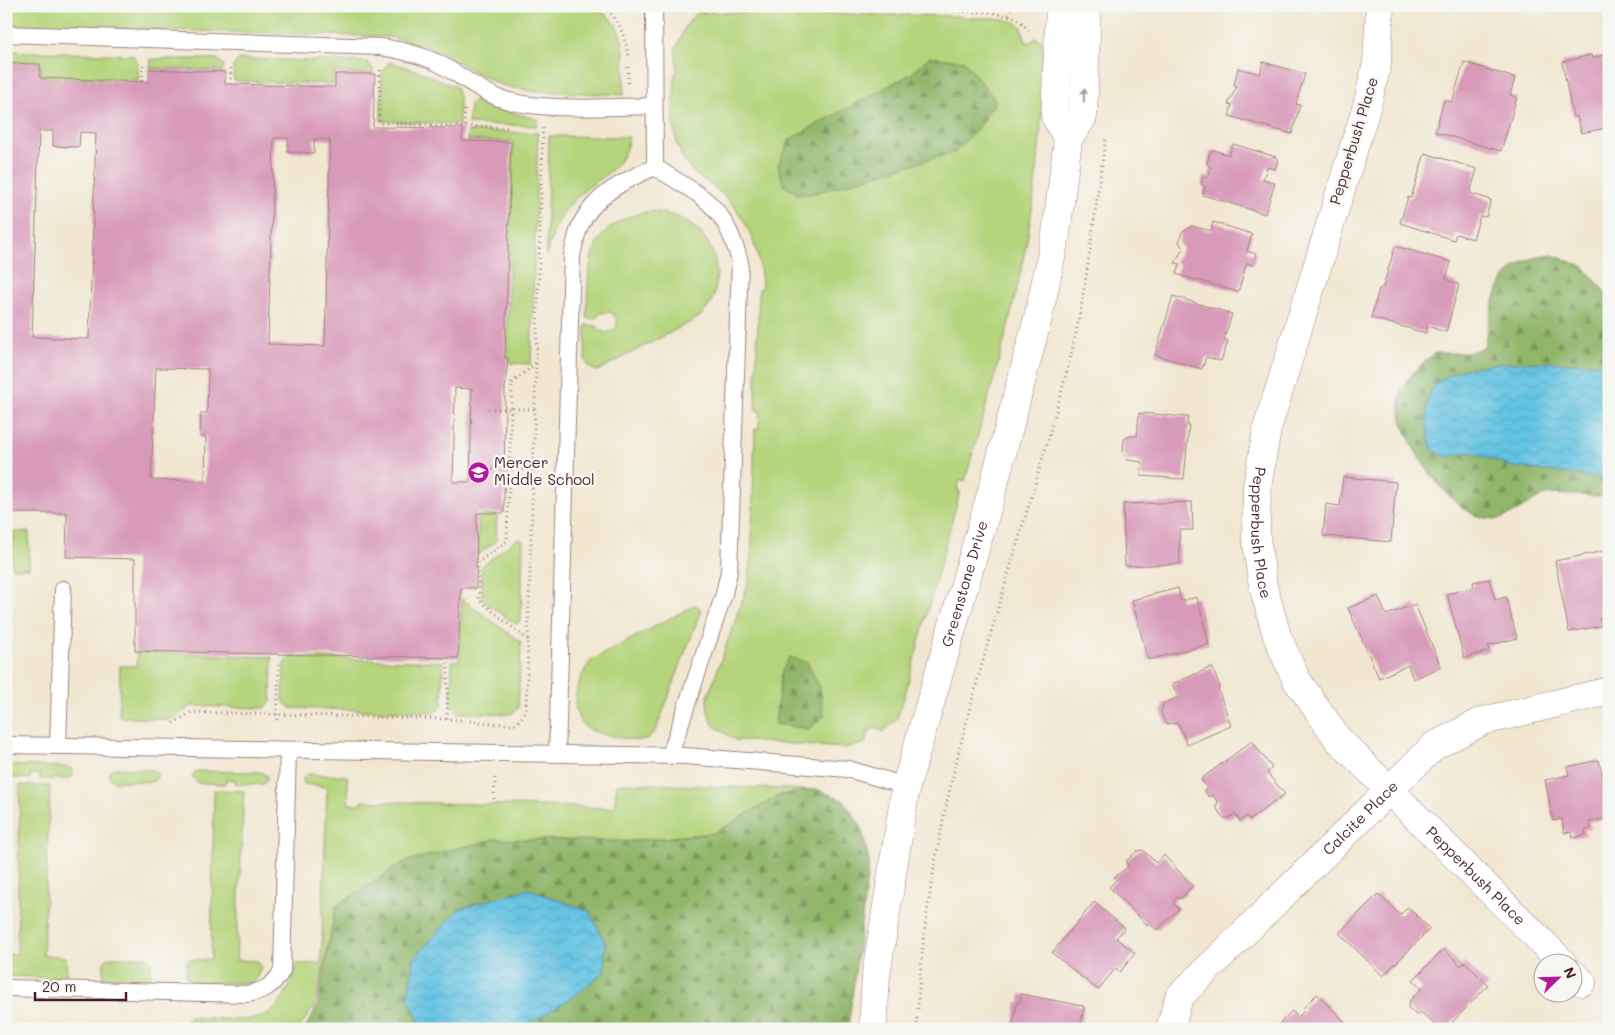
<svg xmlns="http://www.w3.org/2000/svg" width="1615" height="1035" viewBox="0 0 1615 1035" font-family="Mali,sans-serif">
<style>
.grass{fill:#b5d47b;stroke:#807a53}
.forest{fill:url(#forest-firs);stroke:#6d6a4b}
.water{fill:url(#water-waves);stroke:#567186}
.building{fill:#d89ab9;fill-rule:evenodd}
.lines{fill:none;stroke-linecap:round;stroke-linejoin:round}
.service-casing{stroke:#9e837e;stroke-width:18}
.minor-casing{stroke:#9e837e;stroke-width:29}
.tertiary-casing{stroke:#9e837e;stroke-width:29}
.path{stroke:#9e837e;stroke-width:3;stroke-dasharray:1 4;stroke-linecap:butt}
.service{stroke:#fff;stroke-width:16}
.minor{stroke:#fff;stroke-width:28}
.tertiary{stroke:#fff;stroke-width:28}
.oneway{fill:#ae9aa0}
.labels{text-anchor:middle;stroke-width:5;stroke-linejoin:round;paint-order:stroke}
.street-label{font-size:15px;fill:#4a1f2b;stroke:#f6f6f2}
.poi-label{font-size:15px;fill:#4a1f2b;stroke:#f6f6f2;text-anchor:start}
</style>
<defs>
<pattern id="forest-firs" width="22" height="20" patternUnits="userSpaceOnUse" patternTransform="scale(1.25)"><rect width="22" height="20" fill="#90b66b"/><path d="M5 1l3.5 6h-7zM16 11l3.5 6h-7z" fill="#789358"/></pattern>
<pattern id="water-waves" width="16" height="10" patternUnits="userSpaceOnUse" patternTransform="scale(1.25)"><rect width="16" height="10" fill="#63c3e2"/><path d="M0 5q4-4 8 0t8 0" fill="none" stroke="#57a7c2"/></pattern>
</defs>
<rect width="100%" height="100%" fill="#f6f6f2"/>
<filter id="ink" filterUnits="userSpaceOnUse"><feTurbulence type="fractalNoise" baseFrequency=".02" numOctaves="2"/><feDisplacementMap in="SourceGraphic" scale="10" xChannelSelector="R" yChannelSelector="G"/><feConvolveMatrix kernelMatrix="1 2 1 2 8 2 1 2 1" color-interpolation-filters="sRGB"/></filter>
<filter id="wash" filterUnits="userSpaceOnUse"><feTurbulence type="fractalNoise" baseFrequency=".0096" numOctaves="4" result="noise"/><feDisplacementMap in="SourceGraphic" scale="20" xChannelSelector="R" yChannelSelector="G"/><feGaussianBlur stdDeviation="1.12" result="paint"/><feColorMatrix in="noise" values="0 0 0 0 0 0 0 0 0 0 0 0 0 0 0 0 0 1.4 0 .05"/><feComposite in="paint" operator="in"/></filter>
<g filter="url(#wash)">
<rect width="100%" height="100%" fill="#f1e7d1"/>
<g class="grass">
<path d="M6,6H588C631,19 624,57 624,95L532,91L509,87L496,83L427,46L390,37L6,25Z"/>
<path d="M713,12L957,16C980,21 1000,13 1021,26L1027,43L1036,39L1035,38L1044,42L1041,44L1042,51L1044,50C1043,121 1037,192 1023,261C1008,335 985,408 965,481L960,479L957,490L960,491L904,698L897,718L884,732L874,728L869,732L865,743L844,748L735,740L713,725L708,712L707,699L748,584L751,565L755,429H759L760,411L755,410L759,289L762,288C761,254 748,216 721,193C708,182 692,175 684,160C669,134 674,101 675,73L678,72L675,51L685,27L696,13Z"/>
<polygon points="6,51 133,55 138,63 138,80 41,77 41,63 6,62"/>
<polygon points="151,59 218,59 224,65 223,71 150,68"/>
<polygon points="239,59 368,62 373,69 373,74 334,72 333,84 234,81 233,66"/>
<polygon points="389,62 421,72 456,87 459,98 459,124 381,121 382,73"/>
<polygon points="473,101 494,109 537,119 537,126 468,124 470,105"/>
<polygon points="468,131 538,133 531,364 510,363 510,358 507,357 513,142 467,140"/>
<path d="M549,136L629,137C622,174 599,175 577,197C561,213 552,233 546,255Z"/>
<path d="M651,211C667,213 681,217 694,227C721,247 726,297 698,318L597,371L590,368L585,359L586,325L597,326L599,330L606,333L616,329C618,321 617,317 610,312L600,313L596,319L587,318C588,262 586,223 651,211Z"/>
<polygon points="479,515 497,515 496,541 478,555"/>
<polygon points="13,532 29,532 29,568 12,568"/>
<polygon points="518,538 523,541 521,621 516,624 482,600 482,566"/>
<polygon points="462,599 521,642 518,708 512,714 458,713 451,706 452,661 459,661"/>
<path d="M695,605L700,608V613L656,730C652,735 648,739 641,740C631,741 592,733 585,727C566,709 578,676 592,660Z"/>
<polygon points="137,652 272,657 271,702 265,708 192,706 169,720 119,717 120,666 137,666"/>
<polygon points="290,657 443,662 442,706 436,712 290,708 283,701 284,663"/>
<polygon points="6,765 67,767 72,769 73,776 68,779 40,779 40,774 30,775 30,779 6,777"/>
<polygon points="114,768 153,770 157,773 157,778 152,782 113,781 108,776 111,769"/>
<polygon points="198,771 261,772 267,776 267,780 263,784 236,784 235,780 226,780 225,784 198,783 192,777 194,772"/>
<path d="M307,774L347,776L349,804H361L362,801L614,808L617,784L621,783L813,790L780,795L714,833L633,841L336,906L316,1003L299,1029H185L186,1019L189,1017C252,1019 276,1034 297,964L321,963L327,787L304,784L303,778Z"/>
<polygon points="20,785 50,786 43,955 66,957 67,974 62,978 6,976 6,954 17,954"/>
<polygon points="214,790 244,791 236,960 257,961 261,966 256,980 247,983 190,982 186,977 187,962 189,960 211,959"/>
<polygon points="109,957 148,957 151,962 151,976 145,981 106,980 103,975 104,962"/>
</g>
<g class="forest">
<polygon points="929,57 964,61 996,101 977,129 955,152 811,194 798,194 783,185 778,165 790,139 911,74"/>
<path d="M1550,254L1584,267L1609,297V496C1599,497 1549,493 1545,495C1534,500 1506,520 1497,519C1491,519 1481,518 1475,515C1443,501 1388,426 1402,390C1408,375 1422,364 1434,353H1468L1484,347C1490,318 1493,276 1524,262C1532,258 1542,256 1550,254Z"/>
<polygon points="789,657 807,662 820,688 824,716 809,729 775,724 781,674"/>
<polygon points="816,789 843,800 861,826 869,862 848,1029 305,1029 318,1004 336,906 406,861 495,839 633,841 714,833 780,795"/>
</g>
<g class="water">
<path d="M1589,363L1609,367V476L1595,477L1513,467L1470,452L1446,457L1432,450C1427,433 1422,400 1434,386C1461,355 1550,364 1589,363Z"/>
<polygon points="528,889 589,911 605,942 604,972 572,998 520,1029 423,1029 408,998 414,958 459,909"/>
</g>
<g id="blocks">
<g class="building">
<polygon points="1609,54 1609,130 1606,128 1581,133 1577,116 1573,117 1562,62 1591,55 1592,58"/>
<polygon points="1263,62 1305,74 1296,104 1300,105 1292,134 1229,116 1232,105 1228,104 1237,86 1234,85 1238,68 1260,74"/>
<polygon points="1464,62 1515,78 1510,95 1517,97 1501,151 1435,132 1444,100 1452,102"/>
<path d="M6,63L40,64V78L149,82V69L225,72V84H231L335,87V74H375L373,127L463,128L462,141L511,142L505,358H508L505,389L504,513H477L476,588H461L458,658L135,651V559L66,557L67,513H6ZM39,131H53V146L79,147L80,132L96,133L89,339L32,337ZM274,138H288V152L314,153V139L330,140L325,346L268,344ZM156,368L208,369L207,413H201L200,437H206L205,481L151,480ZM455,388L472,389L470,482H453Z"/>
<polygon points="1233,144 1276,157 1278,162 1275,169 1267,167 1263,179 1275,183 1265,214 1203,195 1205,186 1201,185 1203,176 1208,178 1211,168 1207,164 1210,152 1214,150 1229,155"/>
<polygon points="1425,153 1477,169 1470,193 1491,200 1486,217 1480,216 1473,239 1456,234 1454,240 1400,223 1408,197 1411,198"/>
<polygon points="1213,222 1252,234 1247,251 1256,254 1253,265 1247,263 1238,292 1176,274 1180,264 1175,263 1183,248 1179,242 1182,232 1192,226 1211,231"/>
<polygon points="1395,246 1451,262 1446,279 1459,285 1446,332 1427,326 1426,333 1371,318 1379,289 1383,287"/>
<polygon points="1173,296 1232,314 1224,339 1228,341 1221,361 1206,357 1202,369 1155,355"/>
<polygon points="1139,413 1188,417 1187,425 1189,425 1184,479 1141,476 1142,462 1128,460 1123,453 1124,439 1131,436 1137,436"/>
<polygon points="1343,477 1396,482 1391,542 1323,536 1326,504 1340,506"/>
<polygon points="1192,502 1193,530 1179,530 1180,564 1125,566 1123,504"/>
<polygon points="1609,550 1609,617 1599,619 1601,626 1569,632 1555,561"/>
<polygon points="1489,579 1495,600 1506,597 1517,638 1488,646 1489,651 1464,658 1447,594 1474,587 1473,582"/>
<polygon points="1178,588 1181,601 1197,597 1209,644 1148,660 1132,600"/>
<polygon points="1378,596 1386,615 1415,604 1441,667 1413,679 1408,665 1379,678 1348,608"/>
<polygon points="1212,667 1220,687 1218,689 1231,726 1187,745 1178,723 1166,724 1161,713 1163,704 1178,697 1172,684"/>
<polygon points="1252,741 1272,768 1267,773 1285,794 1250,820 1247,816 1240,821 1235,814 1229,818 1223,818 1216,807 1218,802 1212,795 1209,797 1204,791 1207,788 1201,779"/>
<polygon points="1599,760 1609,805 1609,818 1589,822 1591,829 1585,830 1586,835 1573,838 1572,832 1564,833 1562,819 1553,821 1545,780 1569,775 1567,767"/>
<polygon points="1143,850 1156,863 1164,855 1193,886 1180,899 1178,897 1173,902 1179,909 1157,930 1149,923 1147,925 1109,887 1116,880 1114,877 1128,867 1126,861 1137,851"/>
<polygon points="1378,894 1400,915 1408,907 1430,929 1383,976 1339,933"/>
<polygon points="1094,902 1125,928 1116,938 1135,953 1120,972 1116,968 1098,990 1052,953"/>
<polygon points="1444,949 1461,966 1465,962 1488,985 1446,1029 1439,1029 1421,1012 1417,1016 1408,1007 1410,1000 1422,988 1413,980"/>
<polygon points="1021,994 1084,1006 1080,1029 1012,1029 1017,1002 1020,1002"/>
<polygon points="1317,994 1348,1025 1344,1029 1274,1029 1292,1011 1298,1017 1305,1010 1303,1008"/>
</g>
</g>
</g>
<g filter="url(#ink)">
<use href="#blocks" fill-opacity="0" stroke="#9e837e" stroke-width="1"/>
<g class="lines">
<defs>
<g id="service">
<path d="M654,6L655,167C703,198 724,202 740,262L729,571L724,594L670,755"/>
<path d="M6,34L381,47C399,50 419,54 436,62C458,73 476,89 499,98C538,112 611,107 654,106"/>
<polyline points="6,745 685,756 848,769 906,786"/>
<polyline points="58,746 63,589"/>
<path d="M557,754L572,256C574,247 576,235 580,226C594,195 625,180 655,167"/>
<path d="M6,988L247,994C264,991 273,986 282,971L288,750"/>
</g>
<g id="minor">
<path id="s1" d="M1380,6L1377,63L1368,102L1267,429L1257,487L1256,538L1263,586L1277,636L1296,679L1338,739L1562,962"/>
<polyline points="1572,973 1582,982"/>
<path id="s2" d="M1170,1029L1179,997L1434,746L1483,721L1609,691"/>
</g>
<g id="tertiary">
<polyline points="1060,6 1055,116 1068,139"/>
<path id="s3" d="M873,1029L876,975L906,786L992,491L1038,318L1056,234L1068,139L1083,117L1087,6"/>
</g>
</defs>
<use href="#service" class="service-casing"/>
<use href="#minor" class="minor-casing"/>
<use href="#tertiary" class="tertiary-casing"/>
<g class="path">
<polyline points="699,8 990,12 1017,18 1029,31"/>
<path d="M607,10C621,22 624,38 629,56"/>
<polyline points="1009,15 1012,6"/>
<polyline points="380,70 379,123 510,128"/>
<polyline points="142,81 143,62"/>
<polyline points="628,83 628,67"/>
<polyline points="231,84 231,65"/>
<polyline points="464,126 465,107"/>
<polyline points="488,409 535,409"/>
<polyline points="487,469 533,470"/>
<polyline points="6,553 7,520"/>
<polyline points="528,640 479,600 478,562 507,541 512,383 536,363"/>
<polyline points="447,719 448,663"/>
<polyline points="277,720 279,660"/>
<polyline points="173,723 192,712 447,719 514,725 521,719 526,709 543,128"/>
<polyline points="494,799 495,777"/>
<path d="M917,1029C924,798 1013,580 1070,359C1088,286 1094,211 1106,137"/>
</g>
<use href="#service" class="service"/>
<use href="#minor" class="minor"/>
<use href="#tertiary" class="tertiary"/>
</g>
<defs><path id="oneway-solid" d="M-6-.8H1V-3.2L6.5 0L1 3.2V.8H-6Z" transform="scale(1.25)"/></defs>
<use class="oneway" href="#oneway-solid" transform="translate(1084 95) rotate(-88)"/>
</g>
<defs>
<symbol id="school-disc" viewBox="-11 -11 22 22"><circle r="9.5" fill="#b5179e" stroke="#f6f6f2"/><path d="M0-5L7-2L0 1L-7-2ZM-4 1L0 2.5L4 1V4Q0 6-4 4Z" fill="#fff"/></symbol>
</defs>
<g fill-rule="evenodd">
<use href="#school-disc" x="466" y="460" width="25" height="25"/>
</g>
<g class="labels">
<g class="street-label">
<text transform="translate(1354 141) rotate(-73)" y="5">Pepperbush Place</text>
<text dy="5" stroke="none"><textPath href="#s1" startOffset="544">Pepperbush Place</textPath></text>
<text dy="5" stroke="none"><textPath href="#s3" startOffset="456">Greenstone Drive</textPath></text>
<text dy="5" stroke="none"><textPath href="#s2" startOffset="288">Calcite Place</textPath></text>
<text dy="5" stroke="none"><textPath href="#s1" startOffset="964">Pepperbush Place</textPath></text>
</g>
<g class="poi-label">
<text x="494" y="468">Mercer<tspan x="494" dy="17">Middle School</tspan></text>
</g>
</g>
<rect width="1615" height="1035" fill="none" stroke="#f6f6f2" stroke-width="25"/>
<g transform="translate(1558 978) rotate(67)"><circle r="24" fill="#f6f6f2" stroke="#b1a0a2"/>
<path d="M0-4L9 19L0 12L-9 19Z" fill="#b5179e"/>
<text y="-8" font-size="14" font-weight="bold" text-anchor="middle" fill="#4a1f2b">N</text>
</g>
<path d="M35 992v8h91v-8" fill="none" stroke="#4a1f2b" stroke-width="2.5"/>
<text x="42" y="992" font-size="15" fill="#4a1f2b" stroke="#f6f6f2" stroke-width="4" paint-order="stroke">20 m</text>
</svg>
